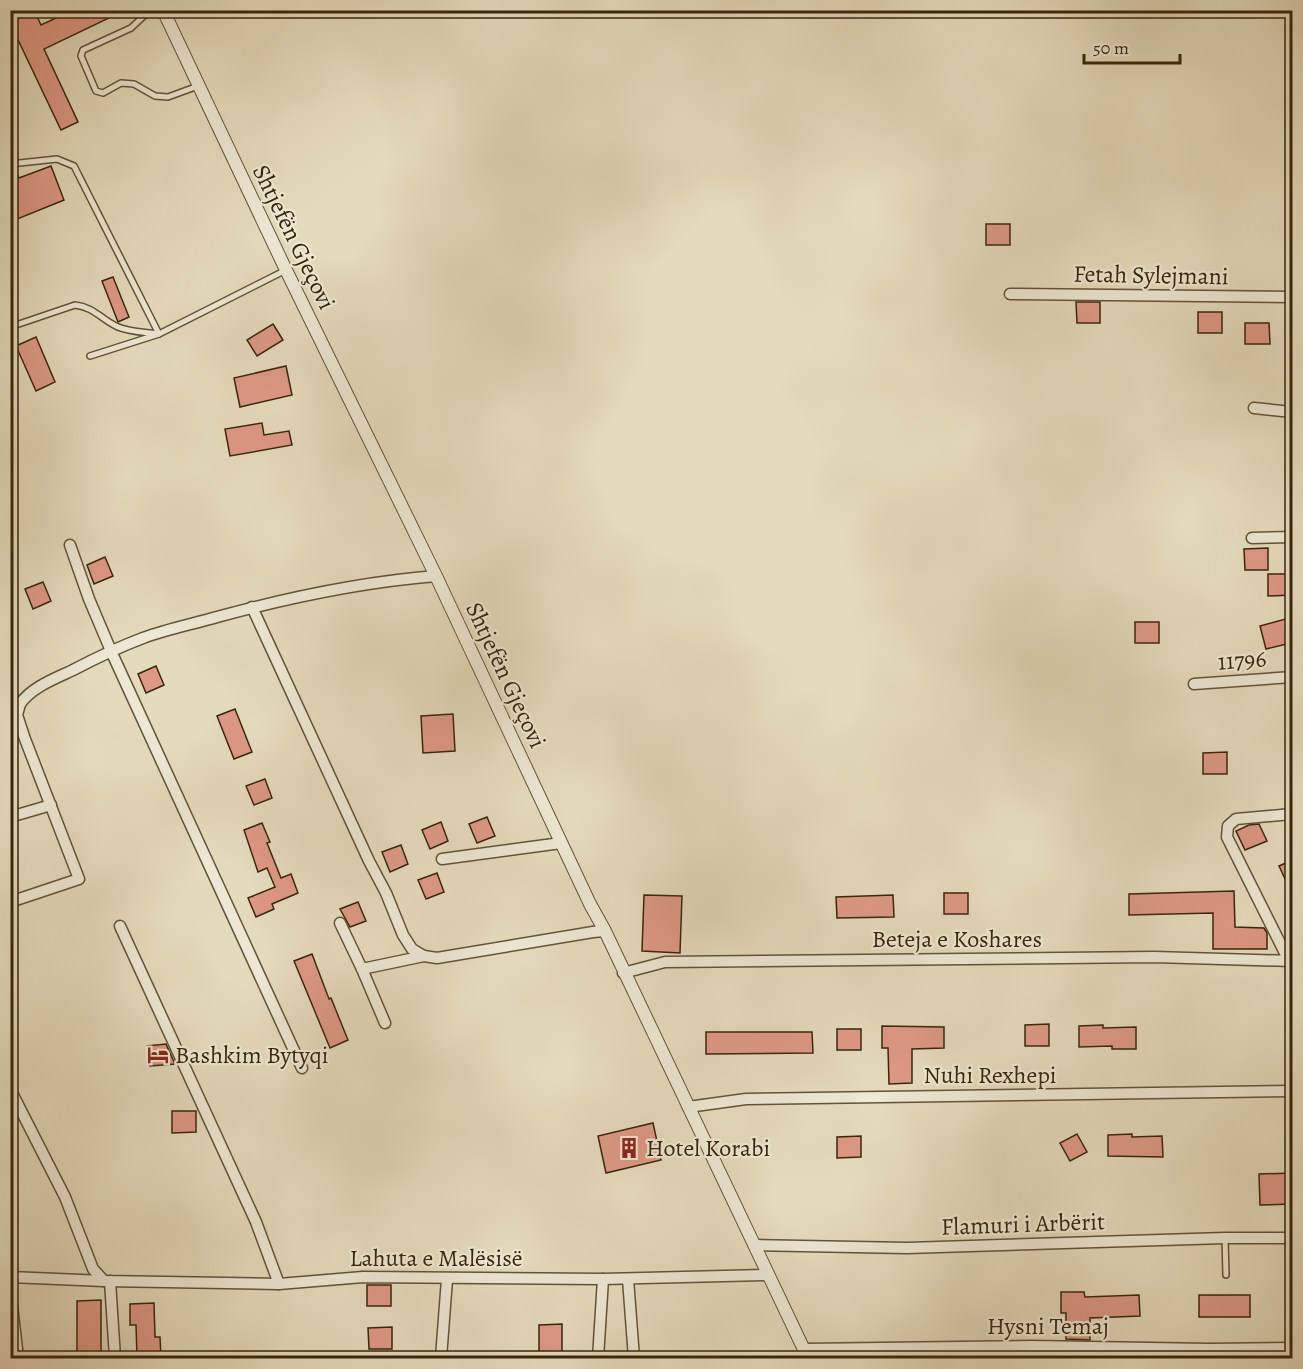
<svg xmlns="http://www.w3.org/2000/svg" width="1303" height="1369" viewBox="0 0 1303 1369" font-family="Alegreya,serif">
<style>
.building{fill:#de9885;stroke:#38260b;stroke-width:1.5}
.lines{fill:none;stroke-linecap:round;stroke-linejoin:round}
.service-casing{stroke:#635337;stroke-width:8}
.minor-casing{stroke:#635337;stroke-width:13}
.tertiary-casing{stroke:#635337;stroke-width:14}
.service{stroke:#ede7d3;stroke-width:5}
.minor{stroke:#ede7d3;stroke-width:10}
.tertiary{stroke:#ede7d3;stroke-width:12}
.labels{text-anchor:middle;stroke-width:4.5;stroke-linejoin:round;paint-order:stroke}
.street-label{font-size:24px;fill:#38260b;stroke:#ede7d3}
.poi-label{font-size:24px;fill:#38260b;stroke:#ede7d3;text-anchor:start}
</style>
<rect width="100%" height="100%" fill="#e4dabc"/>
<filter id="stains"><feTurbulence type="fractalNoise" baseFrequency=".00333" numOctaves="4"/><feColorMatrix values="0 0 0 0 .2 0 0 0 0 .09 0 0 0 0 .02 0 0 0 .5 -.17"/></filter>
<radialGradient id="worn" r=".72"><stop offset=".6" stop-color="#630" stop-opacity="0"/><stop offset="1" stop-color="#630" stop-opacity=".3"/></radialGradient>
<g class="building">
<polygon points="10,10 34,10 41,25 73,10 105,10 109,18 44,49 78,122 61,130 10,23"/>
<polygon points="51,166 64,200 10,222 10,169 15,168 19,178"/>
<rect x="986" y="224" width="24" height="21"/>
<polygon points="113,277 129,317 118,322 102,281"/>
<polygon points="1076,302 1100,302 1100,323 1077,323"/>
<rect x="1198" y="312" width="24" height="21"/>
<polygon points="1245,323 1269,323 1270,344 1245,344"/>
<polygon points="273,324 283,340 257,356 247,340"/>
<polygon points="36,337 55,382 36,391 16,346"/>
<polygon points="286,366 292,395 240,407 234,378"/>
<polygon points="262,423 264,435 289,431 292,445 230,456 225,429"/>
<polygon points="1268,548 1268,570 1245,570 1244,549"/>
<polygon points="105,557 113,576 94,584 87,565"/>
<polygon points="1268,574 1292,574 1292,595 1268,596"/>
<polygon points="43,582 51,601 33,609 25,589"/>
<polygon points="1293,617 1293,638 1286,640 1287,644 1266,649 1260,626"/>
<rect x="1135" y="622" width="24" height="21"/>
<polygon points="156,666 164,685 146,693 138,674"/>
<polygon points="235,709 252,752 234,759 217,716"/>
<polygon points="453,714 455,751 423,753 421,716"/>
<polygon points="1227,752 1227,774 1203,774 1203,753"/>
<polygon points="265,779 272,798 254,805 246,786"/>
<polygon points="487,817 495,836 477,843 469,824"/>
<polygon points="441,822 448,841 430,849 422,830"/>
<polygon points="262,823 270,842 267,843 281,878 291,874 298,893 272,904 274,909 256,917 248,898 275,887 267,868 258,872 244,830"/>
<polygon points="1259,824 1267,841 1245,850 1236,831 1249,825"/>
<polygon points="401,845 408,864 390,872 382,852"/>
<polygon points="1293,860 1293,896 1279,866"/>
<polygon points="437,873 444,892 426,899 418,880"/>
<polygon points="1234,891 1235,927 1264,928 1267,933 1267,949 1213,949 1213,913 1129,915 1129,894"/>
<rect x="944" y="893" width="24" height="21"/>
<polygon points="644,895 682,896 680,953 642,951"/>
<polygon points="893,895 894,917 837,918 836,897"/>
<polygon points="358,902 366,921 350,927 340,909"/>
<polygon points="312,954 329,999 331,998 348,1040 330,1048 294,961"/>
<polygon points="1049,1024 1049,1046 1025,1046 1025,1025"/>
<polygon points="1103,1025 1103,1028 1136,1027 1136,1049 1112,1049 1112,1046 1079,1047 1079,1026"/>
<polygon points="882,1026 944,1027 944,1048 912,1049 912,1083 889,1084 888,1048 882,1048"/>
<rect x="837" y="1029" width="24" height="21"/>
<polygon points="706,1032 812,1032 813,1053 706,1054"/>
<polygon points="166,1044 175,1064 150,1066 147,1046"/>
<polygon points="172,1111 196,1111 196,1132 172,1133"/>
<polygon points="653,1123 661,1160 606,1173 598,1136"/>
<polygon points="1077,1134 1087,1152 1070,1161 1060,1143"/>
<polygon points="1132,1134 1132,1137 1162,1136 1163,1157 1108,1156 1108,1135"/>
<polygon points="861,1136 861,1157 837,1158 837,1137"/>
<polygon points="1293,1173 1293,1204 1260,1205 1259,1174"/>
<rect x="367" y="1285" width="24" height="21"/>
<polygon points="1061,1292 1084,1292 1085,1297 1139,1295 1140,1316 1090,1318 1090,1340 1066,1339 1066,1313 1061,1313"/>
<rect x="1199" y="1295" width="51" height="22"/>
<polygon points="101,1300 101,1357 77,1357 77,1301"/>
<polygon points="154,1303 155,1337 160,1337 161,1358 137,1358 136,1325 130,1325 130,1304"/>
<polygon points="562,1324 562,1359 539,1359 539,1325"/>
<polygon points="392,1327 392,1349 369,1349 368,1328"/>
</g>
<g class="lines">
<defs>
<g id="service">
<polyline points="153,10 147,13 131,28 83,50 81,56 96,91 103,93 121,83 134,84 155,96 168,97 198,86"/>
<polyline points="10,164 57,159 74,166 159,334"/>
<path d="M10,330L13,326L75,305C94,307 102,320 118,327C130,332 145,332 157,334"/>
<polyline points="90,356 159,334 286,270"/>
<polyline points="1225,1238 1226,1275"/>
</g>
<g id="minor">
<polyline points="1010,294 1292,297"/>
<polyline points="1254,408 1292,412"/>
<polyline points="1252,538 1292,537"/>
<polyline points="70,545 89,599 111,651 302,1068"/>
<polyline points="252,607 369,861 386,893 403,935 412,949 424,956 437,958 593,932 605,931"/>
<polyline points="1194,684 1292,677"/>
<path d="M10,705L20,704C32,687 54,679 73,670C96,658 119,647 143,638C167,629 193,624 217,617C290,597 362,582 436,576"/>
<polyline points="1292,814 1236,819 1228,826 1227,837 1292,967"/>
<polyline points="10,817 51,805"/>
<polyline points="442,859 561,843"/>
<polyline points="10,902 79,879 25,739 17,715 20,704"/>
<polyline points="340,923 362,969"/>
<polyline points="120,926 256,1222 279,1284"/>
<polyline points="623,973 665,962 1154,957 1292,961"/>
<polyline points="385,1023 362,969 424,956"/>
<polyline points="10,1089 65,1197 93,1269 104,1281"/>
<polyline points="688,1107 746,1099 1292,1091"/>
<polyline points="754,1245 907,1248 1225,1238 1292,1238"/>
<polyline points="10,1277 104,1281 279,1284 363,1277 603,1279 768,1275"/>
<polyline points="628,1279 634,1358"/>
<polyline points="110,1281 115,1358"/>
<polyline points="10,1288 18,1358"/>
<polyline points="804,1349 1031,1346 1209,1349 1292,1348"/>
<polyline points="441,1358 447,1279"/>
<polyline points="598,1358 603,1279"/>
</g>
<polyline id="tertiary" points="163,10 286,270 436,576 590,904 605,931 808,1358"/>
</defs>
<use href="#service" class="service-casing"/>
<use href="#minor" class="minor-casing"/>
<use href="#tertiary" class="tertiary-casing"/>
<use href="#service" class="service"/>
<use href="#minor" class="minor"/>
<use href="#tertiary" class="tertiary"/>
</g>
<defs>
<symbol id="hotel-bare" viewBox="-9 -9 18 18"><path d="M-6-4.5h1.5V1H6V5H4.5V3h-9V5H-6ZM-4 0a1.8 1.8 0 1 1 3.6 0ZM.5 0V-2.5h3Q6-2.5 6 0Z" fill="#8f2418" stroke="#ede7d3" stroke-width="2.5" paint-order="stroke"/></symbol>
<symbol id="building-bare" viewBox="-9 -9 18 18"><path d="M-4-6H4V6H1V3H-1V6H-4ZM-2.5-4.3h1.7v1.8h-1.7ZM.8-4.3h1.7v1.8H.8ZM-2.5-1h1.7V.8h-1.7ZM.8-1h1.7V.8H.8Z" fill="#8f2418" stroke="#ede7d3" stroke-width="2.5" paint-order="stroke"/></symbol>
</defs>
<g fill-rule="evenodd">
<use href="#hotel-bare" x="143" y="1040" width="30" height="30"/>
<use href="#building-bare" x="614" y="1133" width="30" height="30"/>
</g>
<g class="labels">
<g class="street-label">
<text transform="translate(294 237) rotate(64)" y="8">Shtjefën Gjeçovi</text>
<text transform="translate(1151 275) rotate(1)" y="8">Fetah Sylejmani</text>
<text transform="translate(1242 660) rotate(-4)" y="8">11796</text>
<text transform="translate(506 675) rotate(65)" y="8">Shtjefën Gjeçovi</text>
<text x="957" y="947">Beteja e Koshares</text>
<text x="990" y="1083">Nuhi Rexhepi</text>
<text transform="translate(1023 1224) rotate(-2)" y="8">Flamuri i Arbërit</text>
<text x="436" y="1266">Lahuta e Malësisë</text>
<text x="1048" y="1334">Hysni Temaj</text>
</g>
<g class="poi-label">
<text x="175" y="1063">Bashkim Bytyqi</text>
<text x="646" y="1156">Hotel Korabi</text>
</g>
</g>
<rect width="1303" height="1369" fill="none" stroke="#e4dabc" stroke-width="36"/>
<rect x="12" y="12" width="1279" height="1345" fill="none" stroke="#38260b" stroke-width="3"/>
<rect x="18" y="18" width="1267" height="1333" fill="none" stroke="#38260b" stroke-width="1.5"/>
<path d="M1084 54v9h96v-9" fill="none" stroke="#38260b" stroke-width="3"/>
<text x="1093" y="54" font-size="18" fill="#38260b" stroke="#ede7d3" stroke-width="4.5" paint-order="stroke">50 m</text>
<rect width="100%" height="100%" filter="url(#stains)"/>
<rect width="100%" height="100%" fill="url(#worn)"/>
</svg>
